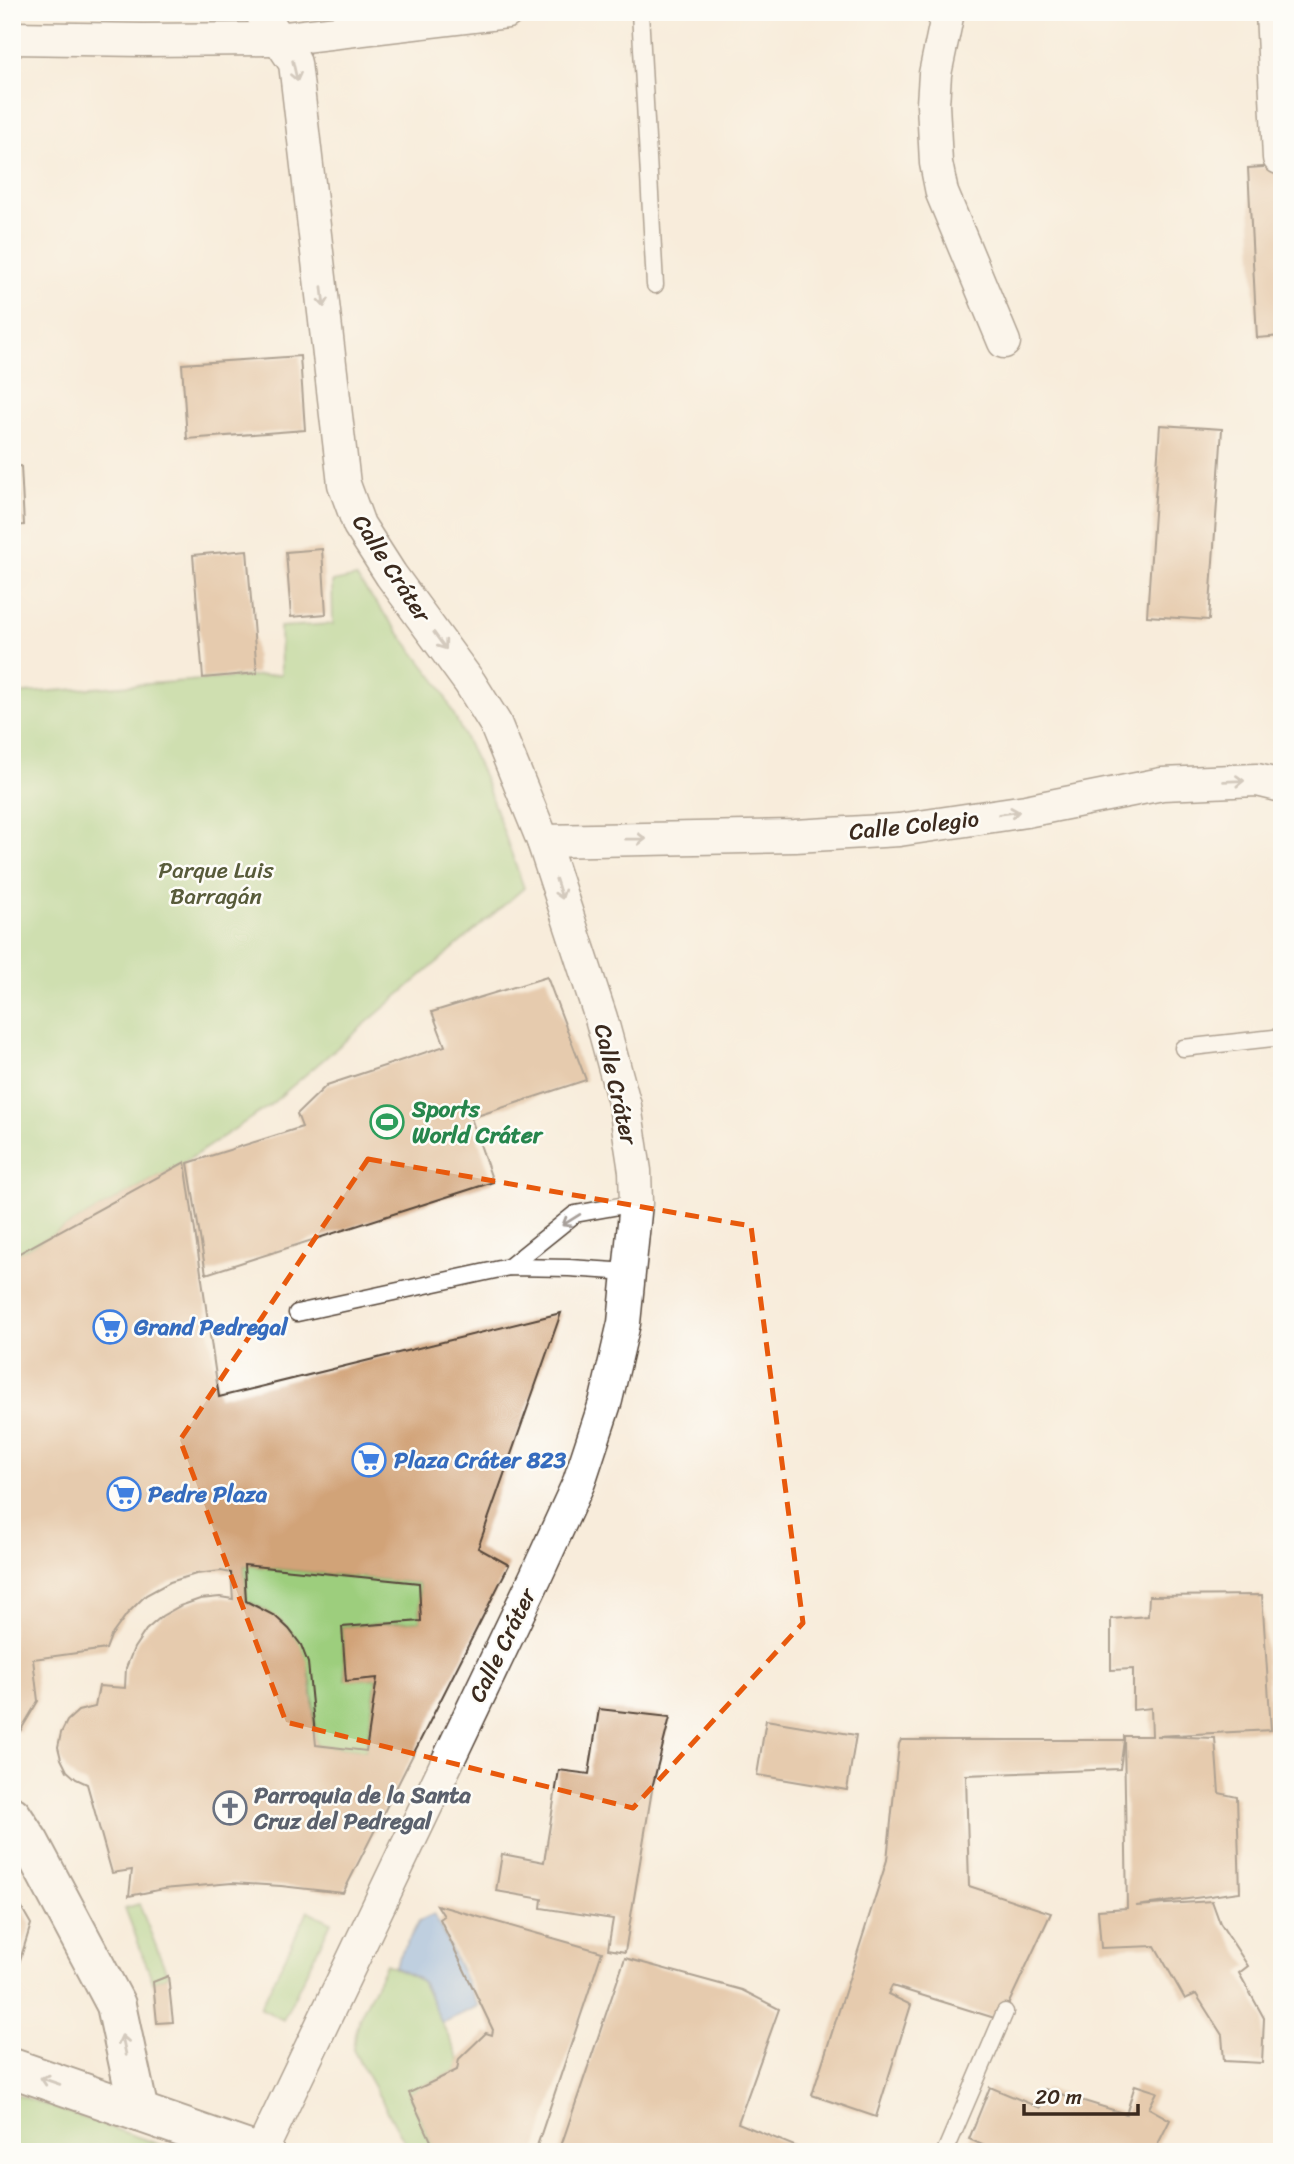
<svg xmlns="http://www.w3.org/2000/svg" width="1294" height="2164" viewBox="0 0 1294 2164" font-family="Sriracha,sans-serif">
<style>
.green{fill:#9dce7d;stroke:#6c7c4e;stroke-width:2}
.water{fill:#7aabe5;stroke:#5a6a82;stroke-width:2}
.building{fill:#d1a378;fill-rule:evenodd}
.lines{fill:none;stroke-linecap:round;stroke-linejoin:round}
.service-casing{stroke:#57473a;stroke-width:19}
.minor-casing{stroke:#57473a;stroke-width:35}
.tertiary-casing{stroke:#57473a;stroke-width:42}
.service{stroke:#fff;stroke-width:16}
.minor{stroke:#fff;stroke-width:32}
.tertiary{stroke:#fff;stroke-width:38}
.oneway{stroke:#a79f9a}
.marked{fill:none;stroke:#e8590c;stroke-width:5;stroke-dasharray:14 9;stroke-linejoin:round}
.labels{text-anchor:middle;stroke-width:5;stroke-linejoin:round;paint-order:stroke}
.street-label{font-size:23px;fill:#3b2a1e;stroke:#fdfcf7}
.park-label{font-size:23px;fill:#585b3a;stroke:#fdfcf7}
.leisure-label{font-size:23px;font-weight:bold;fill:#27864d;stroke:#fdfcf7;text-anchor:start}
.shop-label{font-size:23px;font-weight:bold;fill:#366cbe;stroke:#fdfcf7;text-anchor:start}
.worship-label{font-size:23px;font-weight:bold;fill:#5b616d;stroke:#fdfcf7;text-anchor:start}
</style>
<rect width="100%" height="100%" fill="#fdfcf7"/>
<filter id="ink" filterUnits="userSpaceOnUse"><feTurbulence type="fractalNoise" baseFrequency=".0143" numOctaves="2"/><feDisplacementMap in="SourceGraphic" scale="14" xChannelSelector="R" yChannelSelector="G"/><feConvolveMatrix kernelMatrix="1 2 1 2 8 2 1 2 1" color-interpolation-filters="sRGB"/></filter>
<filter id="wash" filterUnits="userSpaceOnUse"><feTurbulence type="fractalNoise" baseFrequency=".00686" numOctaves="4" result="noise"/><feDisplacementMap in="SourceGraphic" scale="28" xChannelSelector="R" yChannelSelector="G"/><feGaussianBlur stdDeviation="1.57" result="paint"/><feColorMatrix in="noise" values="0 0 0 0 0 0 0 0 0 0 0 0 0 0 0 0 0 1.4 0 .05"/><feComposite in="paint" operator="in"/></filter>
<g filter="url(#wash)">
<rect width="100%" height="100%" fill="#f8ecdb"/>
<g class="green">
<polygon points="356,577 440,686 483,775 524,888 269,1106 185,1162 12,1257 12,694 281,674 280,627 333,624 332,582"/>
<path d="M244,1565L419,1583L421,1621L342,1627L346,1680L377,1678L366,1751L316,1745C310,1679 318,1631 246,1601Z"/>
<polygon points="139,1904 168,1976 153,1982 125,1908"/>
<polygon points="308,1911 331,1922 283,2020 260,2008"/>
<polygon points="386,1964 422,1981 459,2059 457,2070 409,2093 436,2152 424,2152 406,2144 353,2050 355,2032 361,2014"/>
<polygon points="12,2093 181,2152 12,2152"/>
</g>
<polygon class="water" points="434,1914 478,2006 442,2023 422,1981 394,1967 419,1921"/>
<g id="blocks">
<g class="building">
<polygon points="1282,166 1282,336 1257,338 1248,168"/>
<polygon points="300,356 305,430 187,439 182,364"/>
<polygon points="1160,425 1222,429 1209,620 1147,616"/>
<polygon points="21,466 24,525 12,526 12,467"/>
<polygon points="322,549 326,614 291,617 286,552"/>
<polygon points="247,550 257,673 203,678 193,555"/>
<polygon points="547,977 586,1080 471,1118 493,1182 206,1274 188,1163 302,1127 297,1114 327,1085 445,1046 432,1012"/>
<path d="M185,1162L219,1397L561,1313L478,1548L509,1565L343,1893L281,1886L232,1883L163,1889L129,1896L132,1870L112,1873L87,1784L76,1779L67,1771L61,1759L58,1747L61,1733L67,1721L78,1711L95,1707L99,1686L125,1688L126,1668L134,1648L146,1630L162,1616L180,1606L200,1599L220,1597L233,1599L231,1573L221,1571L196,1574L170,1582L146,1595L127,1614L111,1636L106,1649L33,1659L38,1701L19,1733L12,1724V1257ZM244,1565L419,1583L421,1621L342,1627L346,1681L377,1678L366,1751L316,1745L308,1663L301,1645L289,1629L275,1616L246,1601Z"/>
<polygon points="1262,1595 1271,1730 1156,1736 1215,1738 1219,1793 1237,1797 1240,1892 1136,1906 1212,1901 1220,1923 1248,1966 1239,1973 1264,2018 1262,2063 1224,2061 1222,2035 1196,1994 1185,1999 1155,1946 1101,1948 1098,1910 1127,1908 1124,1736 1152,1736 1151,1708 1133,1710 1133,1669 1111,1670 1111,1619 1148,1616 1149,1596"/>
<polygon points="599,1709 670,1717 653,1784 625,1952 608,1949 613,1919 541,1908 542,1899 496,1891 502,1854 544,1862 559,1770 589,1774"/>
<polygon points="766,1720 856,1735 847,1790 757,1775"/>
<polygon points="901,1740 1124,1740 1120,1769 966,1775 969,1886 1051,1913 1001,2020 892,1986 888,1994 911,2005 876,2117 812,2095 887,1860 899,1744"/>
<polygon points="12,1891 31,1924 13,1983 12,1983"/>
<polygon points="437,1905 602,1952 535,2152 436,2152 409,2093 457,2070 459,2059 486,2033 492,2035 493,2030 440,1919 444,1916"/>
<polygon points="625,1958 742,1990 779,2009 738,2123 802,2149 801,2152 559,2152"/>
<polygon points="168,1976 173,2022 157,2023 153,1982"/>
<polygon points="1135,2085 1157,2092 1149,2108 1170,2120 1154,2152 998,2152 969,2139 990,2087 1040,2108 1045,2089 1126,2114"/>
</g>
</g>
</g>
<g filter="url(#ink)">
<use href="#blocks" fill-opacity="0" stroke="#57473a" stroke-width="2"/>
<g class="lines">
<defs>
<g id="service">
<polyline points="640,12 655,285"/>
<polyline points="1183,1048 1282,1037"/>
<polyline points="509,1267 575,1214 636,1203"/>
<polyline points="297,1313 509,1267 569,1268 630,1272"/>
<polyline points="945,2152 1005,2012"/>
</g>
<g id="minor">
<polyline points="948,12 935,74 933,104 936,163 942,193 1004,342"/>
<polyline points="1272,12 1279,158"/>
<polyline points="12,38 143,40 278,39 507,12"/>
<polyline points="543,841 795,836 899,830 1026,811 1162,784 1257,780 1282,786"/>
<polyline points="261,2152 536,1576 579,1482 606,1400 624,1323 636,1203 635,1171 625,1106 601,1018 543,841 495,723 470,683 391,575 359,525 344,484 295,63 261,12"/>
</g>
<g id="tertiary">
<polyline points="12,1816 30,1843 116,2005 139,2112"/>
<polyline points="12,2068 254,2152"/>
</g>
</defs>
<use href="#service" class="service-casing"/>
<use href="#minor" class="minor-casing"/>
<use href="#tertiary" class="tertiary-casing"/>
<use href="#service" class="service"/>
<use href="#minor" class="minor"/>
<use href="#tertiary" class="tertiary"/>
</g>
<defs><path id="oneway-shaft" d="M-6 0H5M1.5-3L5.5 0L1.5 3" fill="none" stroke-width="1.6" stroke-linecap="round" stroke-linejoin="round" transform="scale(1.75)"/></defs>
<g class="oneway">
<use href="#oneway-shaft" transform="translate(295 71) rotate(77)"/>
<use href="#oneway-shaft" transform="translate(323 297) rotate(84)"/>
<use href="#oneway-shaft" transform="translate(440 641) rotate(54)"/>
<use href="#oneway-shaft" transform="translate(1234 781) rotate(-2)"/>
<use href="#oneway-shaft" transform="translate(1009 813) rotate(-8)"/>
<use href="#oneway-shaft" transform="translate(636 839) rotate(-1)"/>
<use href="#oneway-shaft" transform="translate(559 889) rotate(72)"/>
<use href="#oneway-shaft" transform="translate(571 1220) rotate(148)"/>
<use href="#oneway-shaft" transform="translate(124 2045) rotate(-102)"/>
<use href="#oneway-shaft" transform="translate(50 2081) rotate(-161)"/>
</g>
</g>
<path d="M0 0H1294V2164H0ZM368,1159L751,1226L803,1623L633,1808L286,1722L180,1440Z" fill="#f8ecdb" fill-opacity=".55" fill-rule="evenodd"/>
<path class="marked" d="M368,1159L751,1226L803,1623L633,1808L286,1722L180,1440Z"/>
<defs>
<symbol id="stadium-ring" viewBox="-11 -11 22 22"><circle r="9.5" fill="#fdfcf7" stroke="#2e9e5b" stroke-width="1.5"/><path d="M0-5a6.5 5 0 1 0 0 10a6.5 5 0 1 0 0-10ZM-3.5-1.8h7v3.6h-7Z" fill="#2e9e5b"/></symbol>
<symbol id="supermarket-ring" viewBox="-11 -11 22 22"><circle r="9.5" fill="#fdfcf7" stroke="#3f7fe0" stroke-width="1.5"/><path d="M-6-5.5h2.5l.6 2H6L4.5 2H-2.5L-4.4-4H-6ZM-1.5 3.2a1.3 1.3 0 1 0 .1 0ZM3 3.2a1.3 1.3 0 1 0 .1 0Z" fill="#3f7fe0"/></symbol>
<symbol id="church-ring" viewBox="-11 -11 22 22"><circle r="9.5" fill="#fdfcf7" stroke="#6b7280" stroke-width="1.5"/><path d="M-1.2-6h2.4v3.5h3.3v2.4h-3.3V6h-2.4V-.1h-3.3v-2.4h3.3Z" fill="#6b7280"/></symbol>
</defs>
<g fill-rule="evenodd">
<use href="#stadium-ring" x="368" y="1103" width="38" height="38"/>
<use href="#supermarket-ring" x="91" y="1308" width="38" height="38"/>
<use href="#supermarket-ring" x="350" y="1441" width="38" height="38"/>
<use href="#supermarket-ring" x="105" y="1475" width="38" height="38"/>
<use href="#church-ring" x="211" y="1789" width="38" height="38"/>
</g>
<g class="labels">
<g class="street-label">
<text transform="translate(392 568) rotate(57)" y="8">Calle Cráter</text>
<text transform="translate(914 825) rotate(-6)" y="8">Calle Colegio</text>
<text transform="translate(616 1084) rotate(77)" y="8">Calle Cráter</text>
<text transform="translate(502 1645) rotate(-64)" y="8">Calle Cráter</text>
</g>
<g class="park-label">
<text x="216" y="878">Parque Luis<tspan x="216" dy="26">Barragán</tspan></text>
</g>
<g class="leisure-label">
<text x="412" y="1117">Sports<tspan x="412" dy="26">World Cráter</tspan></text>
</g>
<g class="shop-label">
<text x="134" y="1335">Grand Pedregal</text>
<text x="394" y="1468">Plaza Cráter 823</text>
<text x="148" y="1502">Pedre Plaza</text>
</g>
<g class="worship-label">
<text x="254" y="1803">Parroquia de la Santa<tspan x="254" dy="26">Cruz del Pedregal</tspan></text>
</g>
</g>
<rect width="1294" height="2164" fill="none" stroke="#fdfcf7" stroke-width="42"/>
<path d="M1024 2104v10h114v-10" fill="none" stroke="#3b2a1e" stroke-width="3.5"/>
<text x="1035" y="2104" font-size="21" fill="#3b2a1e" stroke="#fdfcf7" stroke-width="5" paint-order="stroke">20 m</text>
</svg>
